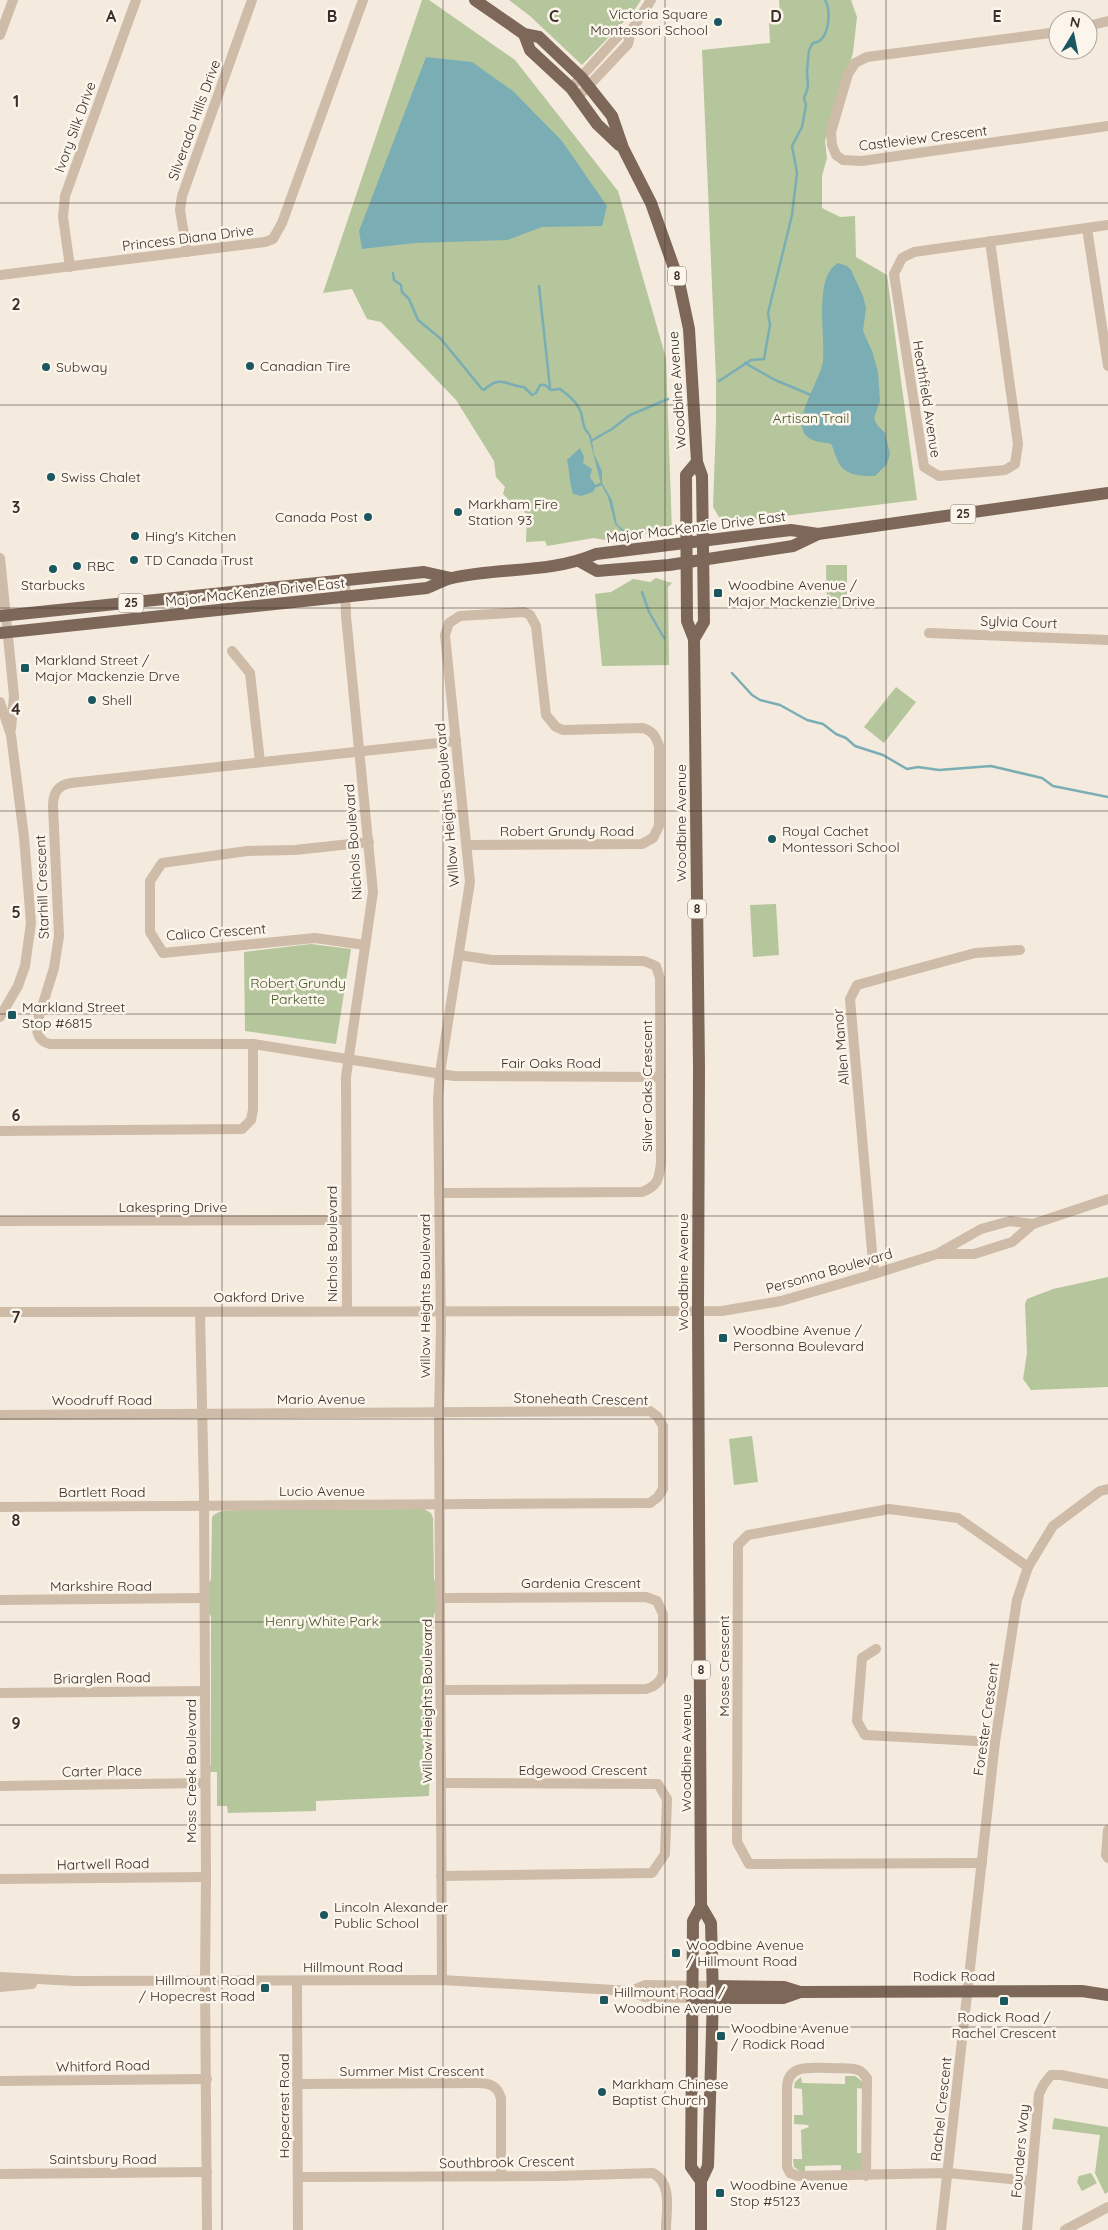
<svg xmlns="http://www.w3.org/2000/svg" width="1108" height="2230" viewBox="0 0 1108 2230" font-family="Quicksand,sans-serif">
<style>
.green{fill:#b5c59c}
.water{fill:#7baeb4}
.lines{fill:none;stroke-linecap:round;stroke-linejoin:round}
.stream{stroke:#7baeb4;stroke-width:2.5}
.minor{stroke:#cebba8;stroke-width:10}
.major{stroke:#7d6759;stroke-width:12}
.grid{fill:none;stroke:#3a2f29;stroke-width:1;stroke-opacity:0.55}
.poi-dot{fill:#1b575f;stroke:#fbf5eb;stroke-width:2}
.labels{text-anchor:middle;stroke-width:5;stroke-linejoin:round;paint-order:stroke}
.shield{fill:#fbf5eb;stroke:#746a63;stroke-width:1}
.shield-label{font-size:12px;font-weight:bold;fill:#3a2f29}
.poi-label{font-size:14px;fill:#3a2f29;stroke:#fbf5eb;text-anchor:start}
.street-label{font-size:14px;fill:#3a2f29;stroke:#fbf5eb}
.park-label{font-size:14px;fill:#475a2b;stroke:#fbf5eb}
.grid-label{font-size:16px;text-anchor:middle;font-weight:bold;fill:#3a2f29;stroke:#fbf5eb;stroke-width:5;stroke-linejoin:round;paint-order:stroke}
</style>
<rect width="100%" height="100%" fill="#f4ebde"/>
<g class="green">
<polygon points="422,0 429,0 515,60 618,191 666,358 672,532 616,536 611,541 594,538 547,546 545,541 526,542 527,514 516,507 503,494 505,487 496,477 494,461 456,400 381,322 367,319 352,289 323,293"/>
<polygon points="509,0 641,0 633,12 582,65 530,16"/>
<polygon points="779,0 851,0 857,17 853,53 825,141 827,158 822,176 822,208 840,217 855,216 856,257 887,275 917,500 727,523 719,517 713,507 716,422 716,379 702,50 770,43 769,21 780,15"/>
<polygon points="826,565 847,565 847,607 827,608"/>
<polygon points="656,578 672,583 668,587 669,665 602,666 595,594 611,592 633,579 650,582"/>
<polygon points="896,687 916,702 884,743 864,727"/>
<polygon points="776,904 779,955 753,957 750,905"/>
<polygon points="311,944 351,949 336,1044 245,1031 244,952"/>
<polygon points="1108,1277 1108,1387 1031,1390 1023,1379 1027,1353 1025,1304 1027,1299 1053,1289"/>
<polygon points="752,1436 758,1482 734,1485 729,1439"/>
<path d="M424,1509L431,1513L433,1518L434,1580L436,1583L438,1611L434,1614L429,1796L316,1801V1811L228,1813L227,1806H217V1772H208V1770L211,1765V1616L208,1612L207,1584L211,1580L212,1517C218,1509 230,1511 240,1510Z"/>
<polygon points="845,2076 855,2076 863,2082 864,2089 857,2088 857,2153 865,2153 863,2173 841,2174 841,2165 805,2166 805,2175 794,2167 793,2159 802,2159 801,2130 809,2127 808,2125 794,2124 794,2115 803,2115 802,2089 794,2088 795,2082 801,2077 802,2083 845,2084"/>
<polygon points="1054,2118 1108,2127 1108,2192 1105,2194 1095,2173 1100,2135 1052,2129"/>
<polygon points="1091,2173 1097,2183 1082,2191 1077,2182 1079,2176"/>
</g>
<g class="water">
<polygon points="426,57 472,62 513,91 562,141 607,206 602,226 542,227 507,240 415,243 362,249 359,231"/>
<path d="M838,263L847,266L851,270L863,296L866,308L863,331L872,351L878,372L880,401L874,418L877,425L885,433L890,454L887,464L875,476C860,476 843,476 837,459C834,453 834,449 831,444C824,442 814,442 809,438C788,424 821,380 823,361C826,336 813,277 838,263Z"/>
<polygon points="588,433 591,435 594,454 602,471 602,483 612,500 617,524 627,533 624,533 615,524 608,497 601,484"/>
<path d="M580,448L584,457L583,463L592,469L590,477L596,486L593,492L581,496L573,494C569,482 570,472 567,460Z"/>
</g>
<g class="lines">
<g class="stream">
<path d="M393,273L394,280L401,285L402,292L409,299L418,320L441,339L482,389L484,390C501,374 507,386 524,387L532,395L536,393L540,385H545L551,390L560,389C568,395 576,401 580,410C584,418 581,426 588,433"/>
<polyline points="539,286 550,388"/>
<polyline points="745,363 775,380 811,395"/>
<path d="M719,381L751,360L764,359L770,325L768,313L792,215L797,173L792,146L802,127L806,105L804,98L808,87L807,71L809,50L813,43C829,42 832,11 825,0"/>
<polyline points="591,441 612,429 630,415 668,399"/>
<polyline points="596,486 601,484"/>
<polyline points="642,592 649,612 664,638"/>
<polyline points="732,673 752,695 760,700 780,705 807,720 823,724 836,734 846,738 855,746 883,755 907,769 918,767 939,770 991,766 1042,778 1053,786 1108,797"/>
</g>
<g class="minor">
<polyline points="1088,26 1108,21"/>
<polyline points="1058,32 867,57 855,63 848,74 831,132 832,145 836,155 843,160 862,161 1108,126"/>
<polyline points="0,35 13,0"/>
<polyline points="571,88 620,34 631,31"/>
<polyline points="578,97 628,44 631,31 651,0"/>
<polyline points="1087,228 1108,366"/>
<polyline points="990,241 1018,444 1015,464 1005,470 939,476 924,467 894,274 902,258 914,252 1108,225"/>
<polyline points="187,252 180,210 182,196 252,0"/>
<polyline points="70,267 63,217 65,196 136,0"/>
<polyline points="0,275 265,242 273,239 282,223 363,0"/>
<polyline points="0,558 14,696 11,729"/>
<polyline points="345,580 346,616 373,892 346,1077 347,1311"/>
<polyline points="929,633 1108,640"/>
<polyline points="232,651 250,673 260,762"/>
<polyline points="0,702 11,735 24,837 31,923 25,966 18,986 0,1017"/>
<path d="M456,741L71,783C58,785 53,793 53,806L59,936L54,968L37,1023C36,1033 39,1042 50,1044H253L454,1076L661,1077"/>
<polyline points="365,945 315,938 163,953 150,932 150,881 162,863 247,851 295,850 369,842"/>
<polyline points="0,1131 242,1129 251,1120 253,1110 253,1044"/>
<path d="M439,1193L642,1192C658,1186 659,1179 661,1163L660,978L656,966L644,961L492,960L459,955"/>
<polyline points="0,1221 346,1220"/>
<polyline points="938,1254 974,1254 1012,1242 1033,1224 1108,1199"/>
<polyline points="874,1274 850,999 857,985 975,953 1020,950"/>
<polyline points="0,1312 722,1311 781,1301 874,1274 937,1254 981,1229 1010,1221 1033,1224"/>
<polyline points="200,1312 204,1494 206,1877 205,1981 207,2230"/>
<polyline points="0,1415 650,1411 657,1416 663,1426 663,1489 658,1497 650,1503 0,1507"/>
<path d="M440,1598L646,1597L657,1601L663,1614V1674C660,1683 654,1687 646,1689L441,1690"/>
<polyline points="0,1600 203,1598"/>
<polyline points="876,1649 862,1658 857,1721 865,1735 995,1742"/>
<polyline points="0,1693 205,1691"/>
<polyline points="441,1783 658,1784 667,1799 665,1854 652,1873 441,1876"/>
<polyline points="0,1786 205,1783"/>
<polyline points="1108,1830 1106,1855 1108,1858"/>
<polyline points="982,1863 749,1864 737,1842 738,1545 748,1535 889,1509 958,1518 1028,1567"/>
<polyline points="0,1879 206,1877"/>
<polyline points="0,1977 75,1981 442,1980 631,1991 644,1997 693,1998"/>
<path d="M442,1980L439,1412L441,1328L438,1099L440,1073L470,882L445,635L449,623L460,616L524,612L530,615L536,626L546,715L556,727L563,730L643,728C653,731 656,737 659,746V826L653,838L642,844L467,845"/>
<polyline points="297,1981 298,2230"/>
<polyline points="0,1987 32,1984"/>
<polyline points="631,1991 645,1985 713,1986"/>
<polyline points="0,2081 207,2079"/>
<path d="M297,2084L477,2083C489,2083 497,2085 501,2098V2176"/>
<polyline points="0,2174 207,2172"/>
<path d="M866,2176L867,2078C864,2075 862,2071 858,2070C850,2067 839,2069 830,2068C813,2068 788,2063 787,2087V2167L790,2173L798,2176L948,2173L1030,2181"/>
<path d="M298,2177L556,2176L653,2173C673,2184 666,2210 666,2230"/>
<polyline points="941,2230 995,1742 1017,1600 1028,1567 1053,1526 1100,1491 1108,1489"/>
<polyline points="1027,2230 1039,2094 1044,2084 1051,2075 1061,2075 1108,2084"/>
<polyline points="1065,2230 1108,2207"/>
</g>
<g class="major">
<polyline points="475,0 524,34 539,37 581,77 612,116 623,148 651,203 679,282 689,329 697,462 702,476 704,622 694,639"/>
<polyline points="524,34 530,50 571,88 597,124 619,145"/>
<polyline points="697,462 686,475 687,621 694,639 699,1068 698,1312 701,1906 711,1923 713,1997 708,2166 701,2181 701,2230"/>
<polyline points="579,561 597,571 669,565 793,546 818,534"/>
<polyline points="0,616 424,572 451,578"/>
<path d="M0,633L427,588C435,585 443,580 452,578C500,567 549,574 596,554L791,530L818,534L1108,493"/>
<polyline points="713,1986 784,1987 800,1992 1082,1991 1108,1995"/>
<polyline points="693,1998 783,1998 800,1992"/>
<polyline points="701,2181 691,2167 693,1921 701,1906"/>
</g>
</g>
<path class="grid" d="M222,0V2230M443,0V2230M665,0V2230M886,0V2230M0,203H1108M0,405H1108M0,608H1108M0,811H1108M0,1014H1108M0,1216H1108M0,1419H1108M0,1622H1108M0,1825H1108M0,2027H1108"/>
<g class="poi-dot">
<circle cx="718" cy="22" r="5"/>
<circle cx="250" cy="366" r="5"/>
<circle cx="46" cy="367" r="5"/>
<circle cx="51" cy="477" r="5"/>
<circle cx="458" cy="512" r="5"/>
<circle cx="368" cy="517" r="5"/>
<circle cx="135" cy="536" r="5"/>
<circle cx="134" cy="560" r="5"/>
<circle cx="77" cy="566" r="5"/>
<circle cx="53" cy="569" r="5"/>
<rect x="713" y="588" width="10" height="10" rx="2.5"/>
<rect x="20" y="663" width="10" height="10" rx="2.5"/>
<circle cx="92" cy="700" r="5"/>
<circle cx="772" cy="839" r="5"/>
<rect x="7" y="1010" width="10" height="10" rx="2.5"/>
<rect x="718" y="1333" width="10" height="10" rx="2.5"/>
<circle cx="324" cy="1915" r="5"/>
<rect x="671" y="1948" width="10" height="10" rx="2.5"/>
<rect x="260" y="1983" width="10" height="10" rx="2.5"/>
<rect x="599" y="1995" width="10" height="10" rx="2.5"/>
<rect x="999" y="1996" width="10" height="10" rx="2.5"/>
<rect x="716" y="2031" width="10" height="10" rx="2.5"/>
<circle cx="602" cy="2092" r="5"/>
<rect x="715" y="2188" width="10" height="10" rx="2.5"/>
</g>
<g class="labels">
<g class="shield">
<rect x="668" y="266.5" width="18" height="19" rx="4"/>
<rect x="950.5" y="504.5" width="25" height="19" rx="4"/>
<rect x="118.5" y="593.5" width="25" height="19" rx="4"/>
<rect x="688" y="899.5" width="18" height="19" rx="4"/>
<rect x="692" y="1660.5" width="18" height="19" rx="4"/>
</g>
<g class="shield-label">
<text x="677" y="280">8</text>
<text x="963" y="518">25</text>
<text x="131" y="607">25</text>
<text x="697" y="913">8</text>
<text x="701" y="1674">8</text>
</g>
<g class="poi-label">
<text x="708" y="19" text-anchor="end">Victoria Square<tspan x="708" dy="16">Montessori School</tspan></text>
<text x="260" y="371">Canadian Tire</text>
<text x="56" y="372">Subway</text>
<text x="61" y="482">Swiss Chalet</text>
<text x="468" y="509">Markham Fire<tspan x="468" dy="16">Station 93</tspan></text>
<text x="358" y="522" text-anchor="end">Canada Post</text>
<text x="145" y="541">Hing's Kitchen</text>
<text x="144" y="565">TD Canada Trust</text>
<text x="87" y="571">RBC</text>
<text x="53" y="590" text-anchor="middle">Starbucks</text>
<text x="728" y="590">Woodbine Avenue /<tspan x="728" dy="16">Major Mackenzie Drive</tspan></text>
<text x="35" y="665">Markland Street /<tspan x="35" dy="16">Major Mackenzie Drve</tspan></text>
<text x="102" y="705">Shell</text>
<text x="782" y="836">Royal Cachet<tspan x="782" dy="16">Montessori School</tspan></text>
<text x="22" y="1012">Markland Street<tspan x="22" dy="16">Stop #6815</tspan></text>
<text x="733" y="1335">Woodbine Avenue /<tspan x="733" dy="16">Personna Boulevard</tspan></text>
<text x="334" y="1912">Lincoln Alexander<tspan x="334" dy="16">Public School</tspan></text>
<text x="686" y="1950">Woodbine Avenue<tspan x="686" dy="16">/ Hillmount Road</tspan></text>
<text x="255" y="1985" text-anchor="end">Hillmount Road<tspan x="255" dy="16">/ Hopecrest Road</tspan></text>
<text x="614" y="1997">Hillmount Road /<tspan x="614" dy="16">Woodbine Avenue</tspan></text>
<text x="1004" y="2022" text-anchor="middle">Rodick Road /<tspan x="1004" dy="16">Rachel Crescent</tspan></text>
<text x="731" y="2033">Woodbine Avenue<tspan x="731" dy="16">/ Rodick Road</tspan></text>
<text x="612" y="2089">Markham Chinese<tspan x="612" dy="16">Baptist Church</tspan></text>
<text x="730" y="2190">Woodbine Avenue<tspan x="730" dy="16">Stop #5123</tspan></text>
</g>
<g class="street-label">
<text transform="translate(194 120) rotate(-70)" y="5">Silverado Hills Drive</text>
<text transform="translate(75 127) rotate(-70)" y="5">Ivory Silk Drive</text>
<text transform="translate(923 138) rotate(-7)" y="5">Castleview Crescent</text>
<text transform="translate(188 238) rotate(-7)" y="5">Princess Diana Drive</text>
<text transform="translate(677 390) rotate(-94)" y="5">Woodbine Avenue</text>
<text transform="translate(927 399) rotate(81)" y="5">Heathfield Avenue</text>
<text transform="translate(696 527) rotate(-7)" y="5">Major MacKenzie Drive East</text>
<text transform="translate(255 592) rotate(-6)" y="5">Major MacKenzie Drive East</text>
<text transform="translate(1019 622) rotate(2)" y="5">Sylvia Court</text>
<text transform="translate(447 805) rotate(-95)" y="5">Willow Heights Boulevard</text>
<text transform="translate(681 823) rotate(-90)" y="5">Woodbine Avenue</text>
<text x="567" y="836">Robert Grundy Road</text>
<text transform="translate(353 842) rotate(-94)" y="5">Nichols Boulevard</text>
<text transform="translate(42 887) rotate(-92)" y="5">Starhill Crescent</text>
<text transform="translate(216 932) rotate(-4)" y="5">Calico Crescent</text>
<text transform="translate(841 1047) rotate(-95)" y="5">Allen Manor</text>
<text x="551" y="1068">Fair Oaks Road</text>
<text transform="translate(647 1086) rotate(-90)" y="5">Silver Oaks Crescent</text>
<text x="173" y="1212">Lakespring Drive</text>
<text transform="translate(332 1244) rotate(-90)" y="5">Nichols Boulevard</text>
<text transform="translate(829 1271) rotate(-16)" y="5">Personna Boulevard</text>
<text transform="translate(683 1272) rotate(-90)" y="5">Woodbine Avenue</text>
<text transform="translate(425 1296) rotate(-90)" y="5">Willow Heights Boulevard</text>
<text x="259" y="1302">Oakford Drive</text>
<text x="321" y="1404">Mario Avenue</text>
<text transform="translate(581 1399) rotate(1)" y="5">Stoneheath Crescent</text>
<text x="102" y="1405">Woodruff Road</text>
<text x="322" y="1496">Lucio Avenue</text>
<text x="102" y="1497">Bartlett Road</text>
<text x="581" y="1588">Gardenia Crescent</text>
<text x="101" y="1591">Markshire Road</text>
<text transform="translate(724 1666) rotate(-90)" y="5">Moses Crescent</text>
<text transform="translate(102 1678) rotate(-1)" y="5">Briarglen Road</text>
<text transform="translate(427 1701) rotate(-90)" y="5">Willow Heights Boulevard</text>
<text transform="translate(986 1719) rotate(-82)" y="5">Forester Crescent</text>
<text transform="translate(686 1753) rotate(-90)" y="5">Woodbine Avenue</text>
<text x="583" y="1775">Edgewood Crescent</text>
<text transform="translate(102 1771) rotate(-1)" y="5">Carter Place</text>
<text transform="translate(191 1771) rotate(-90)" y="5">Moss Creek Boulevard</text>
<text transform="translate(103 1864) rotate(-1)" y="5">Hartwell Road</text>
<text x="353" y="1972">Hillmount Road</text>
<text x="954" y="1981">Rodick Road</text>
<text transform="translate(103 2066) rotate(-1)" y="5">Whitford Road</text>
<text x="412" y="2076">Summer Mist Crescent</text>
<text transform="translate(284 2106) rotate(-90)" y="5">Hopecrest Road</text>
<text transform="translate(941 2109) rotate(-84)" y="5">Rachel Crescent</text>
<text transform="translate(1020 2151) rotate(-85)" y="5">Founders Way</text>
<text x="103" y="2164">Saintsbury Road</text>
<text transform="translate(507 2162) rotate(-1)" y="5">Southbrook Crescent</text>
</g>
<g class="park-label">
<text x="811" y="423">Artisan Trail</text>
<text x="298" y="988">Robert Grundy<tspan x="298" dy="16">Parkette</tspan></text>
<text x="322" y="1626">Henry White Park</text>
</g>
</g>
<g class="grid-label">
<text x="111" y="22">A</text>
<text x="332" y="22">B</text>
<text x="554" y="22">C</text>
<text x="776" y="22">D</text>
<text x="997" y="22">E</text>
<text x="16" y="107">1</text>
<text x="16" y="310">2</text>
<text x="16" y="513">3</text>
<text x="16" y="715">4</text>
<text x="16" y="918">5</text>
<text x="16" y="1121">6</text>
<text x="16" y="1323">7</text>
<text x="16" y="1526">8</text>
<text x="16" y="1729">9</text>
</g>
<g transform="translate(1073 35) rotate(10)"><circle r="24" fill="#fbf5eb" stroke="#aea69d"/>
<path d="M0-4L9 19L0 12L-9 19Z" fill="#1b575f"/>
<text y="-8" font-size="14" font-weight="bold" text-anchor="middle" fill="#3a2f29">N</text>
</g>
</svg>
